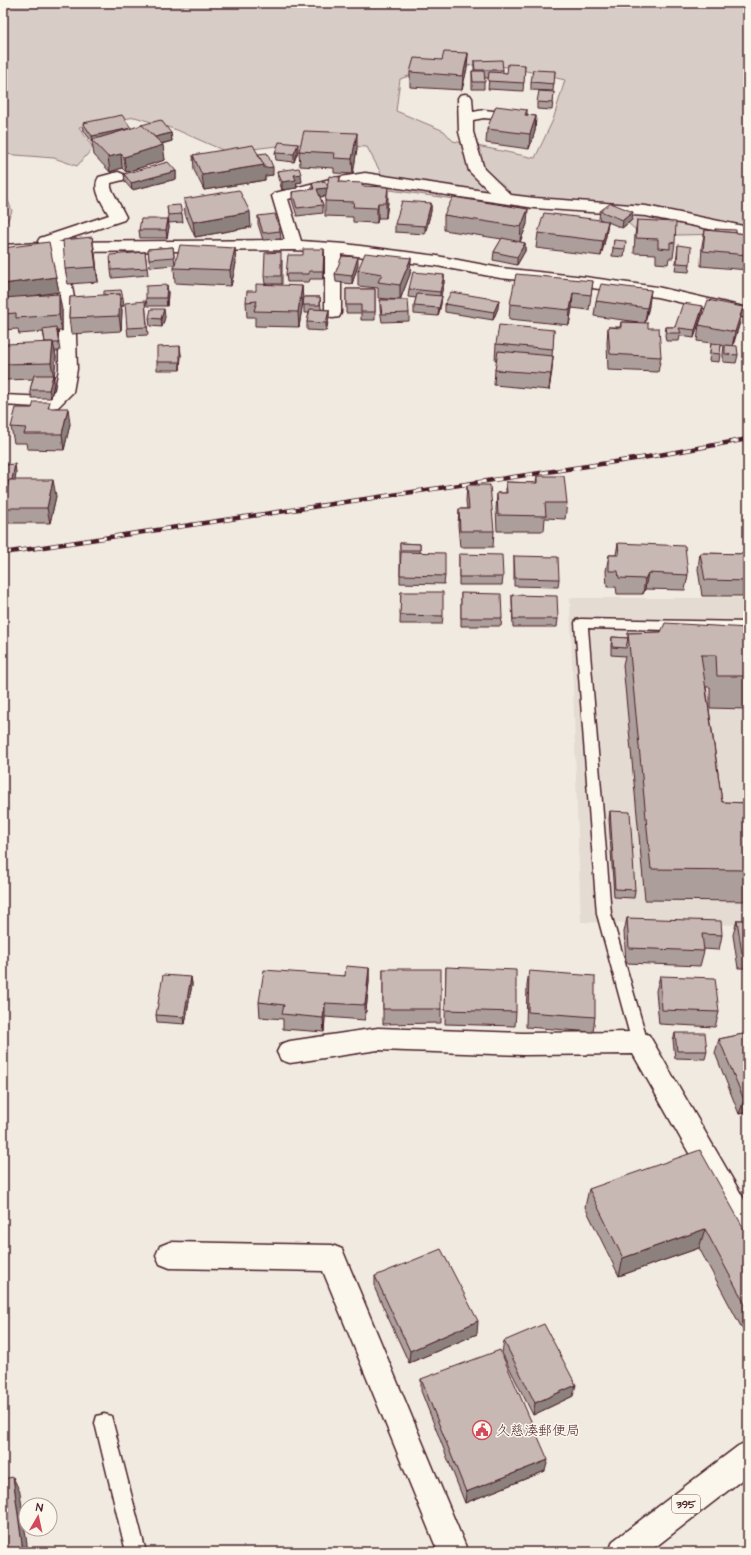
<svg xmlns="http://www.w3.org/2000/svg" width="751" height="1555" viewBox="0 0 751 1555" font-family="'Architects Daughter','Klee One',sans-serif">
<style>
.built{fill:#e4dbd2}
.green{fill:#d8ccc6;stroke:#917678;fill-rule:evenodd}
.lines{fill:none;stroke-linecap:round;stroke-linejoin:round}
.lane-casing{stroke:#4a1f2b;stroke-width:3}
.street-casing{stroke:#4a1f2b;stroke-width:3}
.highway-casing{stroke:#4a1f2b;stroke-width:3}
.lane{fill:#fbf7ec;fill-rule:evenodd}
.street{fill:#fbf7ec;fill-rule:evenodd}
.highway{fill:#fbf7ec;fill-rule:evenodd}
.rail-casing{stroke:#4a1f2b;stroke-width:4.5}
.rail{stroke:#fbf7ec;stroke-width:3;stroke-dasharray:8;stroke-linecap:butt}
.wall{fill:#ac9e9a;stroke:#4a1f2b}
.shaded-wall{fill:#8c817d;stroke:#4a1f2b}
.building{fill:#c8b8b3;stroke:#4a1f2b}
.labels{text-anchor:middle;stroke-width:3;stroke-linejoin:round;paint-order:stroke}
.shield{fill:#fbf7ec;stroke:#7f6065;stroke-width:1}
.shield-label{font-size:11px;font-weight:bold;fill:#4a1f2b}
.near-poi-label{font-size:14px;fill:#4a1f2b;stroke:#fbf7ec;text-anchor:start}
</style>
<rect width="100%" height="100%" fill="#f0eae0"/>
<filter id="ink" filterUnits="userSpaceOnUse"><feTurbulence type="fractalNoise" baseFrequency=".025" numOctaves="2"/><feDisplacementMap in="SourceGraphic" scale="8" xChannelSelector="R" yChannelSelector="G"/><feConvolveMatrix kernelMatrix="1 2 1 2 8 2 1 2 1" color-interpolation-filters="sRGB"/></filter>
<g filter="url(#ink)">
<polygon class="built" points="570,598 748,598 748,925 581,922"/>
<g class="green">
<path d="M3,3H748V242L727,234L677,235L637,231L610,207L525,209L390,190L367,147L294,144L227,152L177,130L135,117L79,127L93,148L77,166L54,158L3,154ZM475,65L509,67L565,80L553,120L535,158L453,141L444,131L396,111L400,79L429,69Z"/>
<polygon points="3,188 12,211 3,230"/>
</g>
<g class="lines">
<defs>
<g id="lane">
<polygon points="581,619 748,622 748,632 588,628 611,914 648,1043 646,1048 640,1050 634,1048 632,1043 597,914 575,623 576,620"/>
<polygon points="104,1414 111,1416 113,1423 146,1552 126,1552 95,1423 97,1416"/>
</g>
<g id="street">
<path d="M465,94L470,95L472,98L473,112L484,110L522,114L527,115L529,118L527,121L522,122L484,118L473,120V132L484,169L511,195L535,198L646,206L748,227V237L646,216L535,208L365,183L334,188L288,199L301,241L345,244L437,256L500,268L585,277L657,287L748,308V318L657,297L585,287L500,278L437,266L341,254V313L339,317L333,318L327,317L325,313V252L294,250L66,252L75,304L77,369L73,392L58,407L52,408L3,405V395L48,397L55,390L59,369V304L50,252L3,255V245L39,243L38,241L40,238L109,215C103,204 91,188 99,177L118,172L123,174L126,177L123,180L111,183V188L126,217L124,220L58,242L285,240L272,196L275,193L334,178L365,173L490,192L469,171L459,132L458,98L460,95Z"/>
<polygon points="378,1028 523,1033 640,1032 649,1035 748,1206 748,1244 738,1240 633,1054 523,1055 378,1050 290,1063 281,1060 277,1052 281,1044 290,1041"/>
<polygon points="170,1242 332,1245 342,1249 468,1552 438,1552 323,1271 170,1268 160,1264 156,1255 160,1246"/>
</g>
<polygon id="highway" points="748,1441 748,1475 649,1552 609,1552 613,1541 738,1446"/>
</defs>
<use href="#lane" class="lane-casing"/>
<use href="#street" class="street-casing"/>
<use href="#highway" class="highway-casing"/>
<use href="#lane" class="lane"/>
<use href="#street" class="street"/>
<use href="#highway" class="highway"/>
<defs>
<polyline id="rail" points="3,553 648,457 748,439"/>
</defs>
<use href="#rail" class="rail-casing"/>
<use href="#rail" class="rail"/>
</g>
<g class="wall">
<polygon points="468,53 467,68 462,90 410,87 410,72 442,60"/>
<polygon points="474,61 503,70 503,73 507,73 525,65 523,91 488,89 489,78 484,78 484,89 472,89 472,71 474,71"/>
<polygon points="555,71 553,91 531,90 531,82"/>
<polygon points="554,92 552,110 537,109 537,102"/>
<polygon points="527,110 527,115 536,116 535,131 529,149 486,143 487,129"/>
<polygon points="83,123 131,128 131,129 171,133 172,141 162,144 165,160 126,172 122,168 110,172 94,155 92,142 84,131"/>
<polygon points="357,148 353,174 334,173 334,168 300,166 299,151"/>
<polygon points="298,151 294,162 276,160 275,153"/>
<polygon points="258,154 273,175 265,176 265,180 204,190 194,170 193,155"/>
<polygon points="176,171 176,179 132,190 125,182 124,174"/>
<polygon points="277,171 302,182 296,183 297,188 282,190 278,178"/>
<polygon points="340,177 340,182 363,186 388,202 386,218 378,218 377,223 353,222 353,217 325,216 325,201 326,196 320,197 323,205 323,213 297,216 292,200 292,192 312,190 312,183 328,187"/>
<polygon points="184,199 251,227 195,237 185,214"/>
<polygon points="431,203 431,211 425,234 395,232 395,224"/>
<polygon points="167,206 182,214 183,222 169,223"/>
<polygon points="600,211 632,220 622,228 608,222 606,236 601,256 536,248 538,233 602,220 599,219"/>
<polygon points="444,215 527,224 520,242 525,243 525,251 517,265 493,260 494,252 502,239 444,230"/>
<polygon points="258,216 280,231 281,239 263,240 258,224"/>
<polygon points="168,219 169,227 167,238 140,238 139,230"/>
<polygon points="637,220 675,243 673,258 669,258 668,264 656,263 656,254 634,253 635,235"/>
<polygon points="715,229 736,233 748,234 748,270 701,266 702,245 705,230 715,231"/>
<polygon points="614,240 625,249 624,257 612,256"/>
<polygon points="678,245 690,264 689,272 675,271"/>
<polygon points="173,247 175,264 236,263 231,286 175,283 174,268 175,265 150,267 148,249"/>
<polygon points="3,248 56,277 59,292 28,296 62,310 62,331 57,331 60,351 55,351 56,357 54,378 54,383 51,398 32,398 30,390 33,379 6,380 3,365 45,342 43,332 19,334 18,329 3,330 3,298 4,298 3,294"/>
<polygon points="324,249 324,257 323,279 310,279 309,282 287,282 286,274 303,255"/>
<polygon points="145,252 148,275 112,278 111,270"/>
<polygon points="95,253 98,282 68,284 65,269"/>
<polygon points="411,258 410,274 400,300 409,313 409,321 382,322 380,308 380,300 398,300 378,298 378,288 358,286 358,270"/>
<polygon points="282,260 282,284 265,284 264,276"/>
<polygon points="358,265 352,284 336,282 335,274"/>
<polygon points="444,275 444,283 440,296 441,304 438,316 414,314 414,306 416,298 408,297 409,289"/>
<polygon points="593,281 589,310 572,308 569,325 509,319 510,304"/>
<polygon points="167,285 168,293 167,306 147,306 146,298"/>
<polygon points="302,286 303,301 299,327 255,326 255,317 247,317 246,302 256,291"/>
<polygon points="346,289 375,289 375,320 361,320 361,313 346,313"/>
<polygon points="70,297 124,306 121,306 122,310 121,331 71,334 69,318"/>
<polygon points="304,297 320,297 321,309 329,310 329,318 326,331 307,330 307,322 309,313 304,313"/>
<polygon points="145,301 148,335 128,336 127,328"/>
<polygon points="596,301 649,306 645,323 661,357 658,372 608,370 607,343 608,327 620,327 621,322 638,322 594,316"/>
<polygon points="445,304 498,308 493,320 445,312"/>
<polygon points="702,314 694,338 680,336 679,341 666,341 665,335 666,327 675,327"/>
<polygon points="165,317 162,327 150,326 149,318"/>
<polygon points="740,322 733,346 738,355 736,363 723,362 723,353 724,346 721,345 719,362 709,361 711,343 697,341 699,325"/>
<polygon points="554,330 552,356 553,356 549,390 494,385 495,370 497,360 495,360 496,344"/>
<polygon points="746,348 748,348 748,375 746,375 744,356"/>
<polygon points="181,354 180,370 157,370 157,362"/>
<polygon points="51,408 70,424 64,450 27,449 26,443 14,443 11,427"/>
<polygon points="3,465 16,472 15,480 56,496 50,523 6,523 3,507 7,490 4,490 5,494 3,505"/>
<polygon points="537,476 567,503 565,519 545,518 544,531 497,531 496,509 497,493 506,493 506,482 536,483"/>
<polygon points="467,485 494,531 493,547 460,547 458,525 459,509 467,509 466,501"/>
<polygon points="400,543 420,544 420,552 445,576 444,584 400,583"/>
<polygon points="618,543 688,575 685,590 645,589 643,594 617,594 616,587 607,587 606,571 609,555 616,555"/>
<polygon points="700,553 748,554 748,596 702,596 698,569"/>
<polygon points="459,554 503,577 502,585 459,585"/>
<polygon points="514,556 559,579 558,587 514,586"/>
<polygon points="401,592 443,616 442,624 400,624"/>
<polygon points="461,593 502,618 501,626 461,626"/>
<polygon points="512,595 558,619 557,627 513,627 512,603"/>
<polygon points="748,628 748,709 710,708 710,687 706,687 722,802 748,803 748,901 645,900 623,665 625,656 611,655 611,645 612,637 628,638 628,633 661,632"/>
<polygon points="610,811 635,890 634,898 614,897 609,819"/>
<polygon points="627,918 722,935 719,950 703,949 704,951 700,966 626,963 624,932"/>
<polygon points="737,920 748,920 748,968 738,968 733,935"/>
<polygon points="446,967 516,1012 515,1026 445,1024"/>
<polygon points="369,968 369,982 365,1020 325,1017 324,1032 283,1029 283,1019 260,1017 259,1002"/>
<polygon points="383,969 441,1009 441,1023 383,1024"/>
<polygon points="529,971 595,1017 593,1032 526,1027 527,985"/>
<polygon points="660,976 719,1012 715,1027 659,1024 656,991"/>
<polygon points="191,977 192,984 185,1024 157,1022 156,1015"/>
<polygon points="675,1033 707,1051 705,1059 675,1058 673,1040"/>
<polygon points="748,1033 748,1112 739,1114 715,1053 719,1039"/>
<polygon points="589,1189 748,1236 748,1332 745,1334 699,1248 619,1276 585,1207"/>
<polygon points="375,1276 477,1334 409,1363 375,1289"/>
<polygon points="504,1341 573,1396 533,1415 502,1353"/>
<polygon points="421,1379 545,1471 465,1503 421,1391"/>
</g>
<g class="shaded-wall">
<polygon points="468,53 467,68 462,90 463,76"/>
<polygon points="536,116 535,131 529,149 530,134"/>
<polygon points="131,128 132,135 93,142 92,136"/>
<polygon points="171,133 172,141 152,146 152,138"/>
<polygon points="357,133 357,148 353,174 352,159"/>
<polygon points="298,144 298,151 294,162 294,154"/>
<polygon points="163,145 165,160 126,172 124,157"/>
<polygon points="121,154 122,168 110,172 108,157"/>
<polygon points="264,165 273,167 273,175 265,176 265,180 204,190 202,175"/>
<polygon points="176,171 176,179 132,190 131,183"/>
<polygon points="301,174 302,182 296,183 297,188 282,190 282,182 294,175"/>
<polygon points="388,187 388,202 386,218 386,203"/>
<polygon points="328,188 328,196 318,197 317,189"/>
<polygon points="378,203 378,218 377,223 377,208"/>
<polygon points="431,203 431,211 425,234 425,226"/>
<polygon points="528,209 527,224 520,242 521,227"/>
<polygon points="250,212 251,227 195,237 193,222"/>
<polygon points="633,212 632,220 622,228 623,220"/>
<polygon points="168,219 169,227 167,238 166,230"/>
<polygon points="608,221 606,236 601,256 603,241"/>
<polygon points="92,237 95,253 98,282"/>
<polygon points="525,243 525,251 517,265 517,257"/>
<polygon points="235,248 236,263 231,286 230,270"/>
<polygon points="324,249 324,257 323,279 323,271"/>
<polygon points="358,257 358,265 352,284 352,276"/>
<polygon points="411,258 410,274 400,300 400,285"/>
<polygon points="444,275 444,283 440,300 440,292"/>
<polygon points="56,277 59,292 4,300 3,294 3,284"/>
<polygon points="167,285 168,293 167,306 166,298"/>
<polygon points="302,286 303,301 299,327 298,312"/>
<polygon points="651,290 649,306 645,323 647,308"/>
<polygon points="573,293 572,308 569,325 570,310"/>
<polygon points="59,294 62,310 62,331 59,315"/>
<polygon points="442,296 441,304 438,316 439,308"/>
<polygon points="123,298 124,306 121,306 122,310 121,331 119,316 105,300"/>
<polygon points="499,300 498,308 493,320 494,312"/>
<polygon points="703,306 702,314 694,338 695,330"/>
<polygon points="743,307 740,322 732,347 735,332"/>
<polygon points="164,309 165,317 162,327 161,319"/>
<polygon points="329,310 329,318 326,331 326,323"/>
<polygon points="53,342 56,357 54,378 51,363"/>
<polygon points="180,346 181,354 180,370"/>
<polygon points="553,356 552,371 549,390 551,374"/>
<polygon points="53,375 54,383 51,398 49,390"/>
<polygon points="68,408 70,424 64,450 62,434"/>
<polygon points="15,464 16,472 14,490 12,481"/>
<polygon points="53,480 56,496 50,523 47,508"/>
<polygon points="3,486 5,494 3,505"/>
<polygon points="648,573 645,589 643,594 645,579"/>
<polygon points="369,968 369,982 365,1020 365,1005"/>
<polygon points="191,977 192,984 185,1024 184,1017"/>
<polygon points="325,1003 325,1017 324,1032 323,1018"/>
<polygon points="748,1099 748,1112 739,1114 744,1100"/>
<polygon points="705,1229 699,1248 619,1276 623,1258"/>
<polygon points="478,1321 477,1334 409,1363 410,1351"/>
<polygon points="748,1326 748,1332 745,1334"/>
<polygon points="576,1385 573,1396 533,1415 535,1403"/>
<polygon points="548,1460 545,1471 465,1503 466,1492"/>
<polygon points="13,1477 20,1492 28,1552 23,1552"/>
</g>
<g class="building">
<polygon points="444,52 468,53 463,76 410,72 414,58 442,60"/>
<polygon points="502,60 503,70 475,70 474,61"/>
<polygon points="508,64 525,65 524,83 488,81 489,72 507,73"/>
<polygon points="533,70 555,71 554,84 531,82"/>
<polygon points="472,71 484,71 485,82 473,82"/>
<polygon points="539,91 554,92 553,103 537,102"/>
<polygon points="496,106 527,110 525,115 536,116 530,134 487,129"/>
<polygon points="122,115 131,128 92,136 83,123"/>
<polygon points="161,120 171,133 155,137 141,125"/>
<polygon points="142,125 163,145 124,157 121,154 108,157 92,140"/>
<polygon points="304,131 357,133 352,159 334,158 335,153 299,151"/>
<polygon points="279,142 298,144 294,154 275,153"/>
<polygon points="253,145 264,165 202,175 193,155"/>
<polygon points="267,153 273,167 264,168 264,165 258,154"/>
<polygon points="168,162 176,171 131,183 124,174"/>
<polygon points="299,168 301,174 294,175 296,180 282,182 277,171"/>
<polygon points="329,176 340,177 339,182 363,183 362,186 388,187 386,203 378,203 377,208 353,207 354,202 325,201"/>
<polygon points="325,181 328,187 327,188 317,189 323,205 297,208 292,192 314,189 312,183"/>
<polygon points="239,190 250,212 193,222 184,199"/>
<polygon points="453,197 528,209 521,227 444,215"/>
<polygon points="402,201 431,203 425,226 395,224"/>
<polygon points="611,203 633,212 623,220 600,211"/>
<polygon points="180,205 182,214 168,215 167,206"/>
<polygon points="544,213 608,221 603,241 538,233"/>
<polygon points="275,214 280,231 263,233 258,216"/>
<polygon points="141,219 168,219 166,230 139,230"/>
<polygon points="637,220 676,222 675,243 670,242 670,249 658,248 658,239 636,238"/>
<polygon points="715,229 736,230 736,233 715,231"/>
<polygon points="705,230 748,234 748,255 703,251"/>
<polygon points="92,237 96,267 65,269 63,240"/>
<polygon points="502,238 525,243 517,257 494,252"/>
<polygon points="614,240 626,241 625,249 613,248"/>
<polygon points="49,242 56,277 3,284 3,248"/>
<polygon points="180,245 235,248 230,270 174,268"/>
<polygon points="678,245 691,247 690,264 677,263"/>
<polygon points="173,247 174,257 149,259 148,249"/>
<polygon points="303,249 324,249 323,271 309,271 309,274 286,274 288,255 303,255"/>
<polygon points="145,252 147,268 111,270 110,255"/>
<polygon points="281,252 281,276 264,276 265,253"/>
<polygon points="365,253 411,258 400,285 378,282 382,274 358,270"/>
<polygon points="342,256 358,257 352,276 335,274"/>
<polygon points="413,272 444,275 440,292 409,289"/>
<polygon points="516,274 593,281 591,295 573,293 570,310 510,304"/>
<polygon points="256,284 302,286 298,312 254,311 257,301 246,302 247,291 256,291"/>
<polygon points="601,284 651,290 647,308 596,301"/>
<polygon points="167,285 166,298 146,298 146,286"/>
<polygon points="346,289 375,289 375,312 361,312 361,305 346,305"/>
<polygon points="121,290 123,298 120,298 120,294 104,295 104,291"/>
<polygon points="451,292 499,300 494,312 445,304"/>
<polygon points="59,294 59,315 16,318 16,313 3,314 3,298"/>
<polygon points="120,294 119,316 69,318 70,297"/>
<polygon points="417,294 442,296 439,308 414,306"/>
<polygon points="304,297 320,297 320,305 303,305"/>
<polygon points="380,300 408,300 409,313 382,314"/>
<polygon points="708,300 743,307 735,332 699,325"/>
<polygon points="145,301 147,327 127,328 125,303"/>
<polygon points="683,303 703,306 695,330 679,328 681,333 667,333 666,327 675,327"/>
<polygon points="151,309 164,309 161,319 149,318"/>
<polygon points="310,309 329,310 326,323 307,322"/>
<polygon points="621,322 648,323 648,328 659,328 661,357 610,354 608,327 621,328"/>
<polygon points="499,325 554,330 553,349 496,344"/>
<polygon points="56,327 59,343 53,343 53,342 45,342 43,329"/>
<polygon points="53,342 51,363 3,364 6,344"/>
<polygon points="711,343 721,344 720,354 710,353"/>
<polygon points="725,345 737,346 738,355 725,354"/>
<polygon points="180,346 180,362 157,362 157,347"/>
<polygon points="746,348 748,348 748,367"/>
<polygon points="498,351 553,356 551,374 495,370"/>
<polygon points="34,375 53,375 49,390 30,390"/>
<polygon points="34,402 50,402 48,408 68,408 62,434 24,434 26,428 11,427 16,408 32,408"/>
<polygon points="15,464 12,480 9,480 9,482 3,482 3,465"/>
<polygon points="537,476 564,476 567,503 545,503 546,516 498,515 497,493 507,493 506,482 537,483"/>
<polygon points="9,480 53,480 47,508 3,508"/>
<polygon points="467,485 490,485 494,531 460,531 459,509 469,509"/>
<polygon points="400,543 420,544 420,550 400,550"/>
<polygon points="618,543 685,546 688,575 648,573 645,579 619,578 618,571 609,571 609,555 619,555"/>
<polygon points="401,552 445,553 445,576 400,575"/>
<polygon points="700,553 748,554 748,581 705,580"/>
<polygon points="459,554 502,555 503,577 459,577"/>
<polygon points="514,556 558,557 559,579 515,578"/>
<polygon points="401,592 443,592 443,616 400,615"/>
<polygon points="461,593 501,594 502,618 461,618"/>
<polygon points="512,595 557,596 558,619 513,619"/>
<polygon points="665,623 748,628 748,676 717,676 716,655 701,655 722,802 748,803 748,870 651,869 628,633 661,632"/>
<polygon points="612,637 628,638 626,648 612,647"/>
<polygon points="610,811 630,812 635,890 615,889"/>
<polygon points="627,918 721,921 722,935 702,934 704,951 629,948"/>
<polygon points="737,920 748,920 748,953 742,953"/>
<polygon points="346,966 369,968 365,1005 325,1003 323,1018 282,1014 284,1005 259,1002 264,970 345,976"/>
<polygon points="446,967 516,970 516,1012 445,1010"/>
<rect x="383" y="969" width="58" height="40"/>
<polygon points="529,971 595,976 595,1017 528,1012"/>
<polygon points="163,975 191,977 184,1017 156,1015"/>
<polygon points="660,976 715,978 719,1012 662,1010"/>
<polygon points="675,1033 705,1033 707,1051 677,1051"/>
<polygon points="748,1033 748,1099 744,1100 719,1039"/>
<polygon points="700,1150 748,1236 748,1310 705,1229 623,1258 589,1189"/>
<polygon points="441,1249 478,1321 410,1351 375,1276"/>
<polygon points="544,1324 576,1385 535,1403 504,1341"/>
<polygon points="500,1350 548,1460 466,1492 421,1379"/>
<polygon points="13,1477 23,1552 3,1552 3,1479"/>
</g>
</g>
<defs>
<symbol id="civic-ring" viewBox="-11 -11 22 22"><circle r="9.5" fill="#fbf7ec" stroke="#d1495b" stroke-width="1.5"/><path d="M-.6-6.5H3V-4.5H.6V-3L4-1V1h2V6H-6V1h2V-1L-.6-3ZM-1.2 2.5V6h2.4V2.5Z" fill="#d1495b"/></symbol>
</defs>
<g fill-rule="evenodd">
<use href="#civic-ring" x="471" y="1419" width="22" height="22"/>
</g>
<g class="labels">
<rect class="shield" x="672" y="1495" width="28" height="18" rx="3"/>
<g class="shield-label">
<text x="686" y="1508">395</text>
</g>
<g class="near-poi-label">
<text x="496" y="1435">久慈湊郵便局</text>
</g>
</g>
<rect width="751" height="1555" fill="none" stroke="#fbf7ec" stroke-width="16"/>
<rect x="8" y="8" width="735" height="1539" fill="none" stroke="#4a1f2b" stroke-width="1.5" filter="url(#ink)"/>
<g transform="translate(38 1517) rotate(9)"><circle r="19" fill="#fbf7ec" stroke="#b4a19f"/>
<path d="M0-3L7 15L0 10L-7 15Z" fill="#d1495b"/>
<text y="-6" font-size="11" font-weight="bold" text-anchor="middle" fill="#4a1f2b">N</text>
</g>
</svg>
